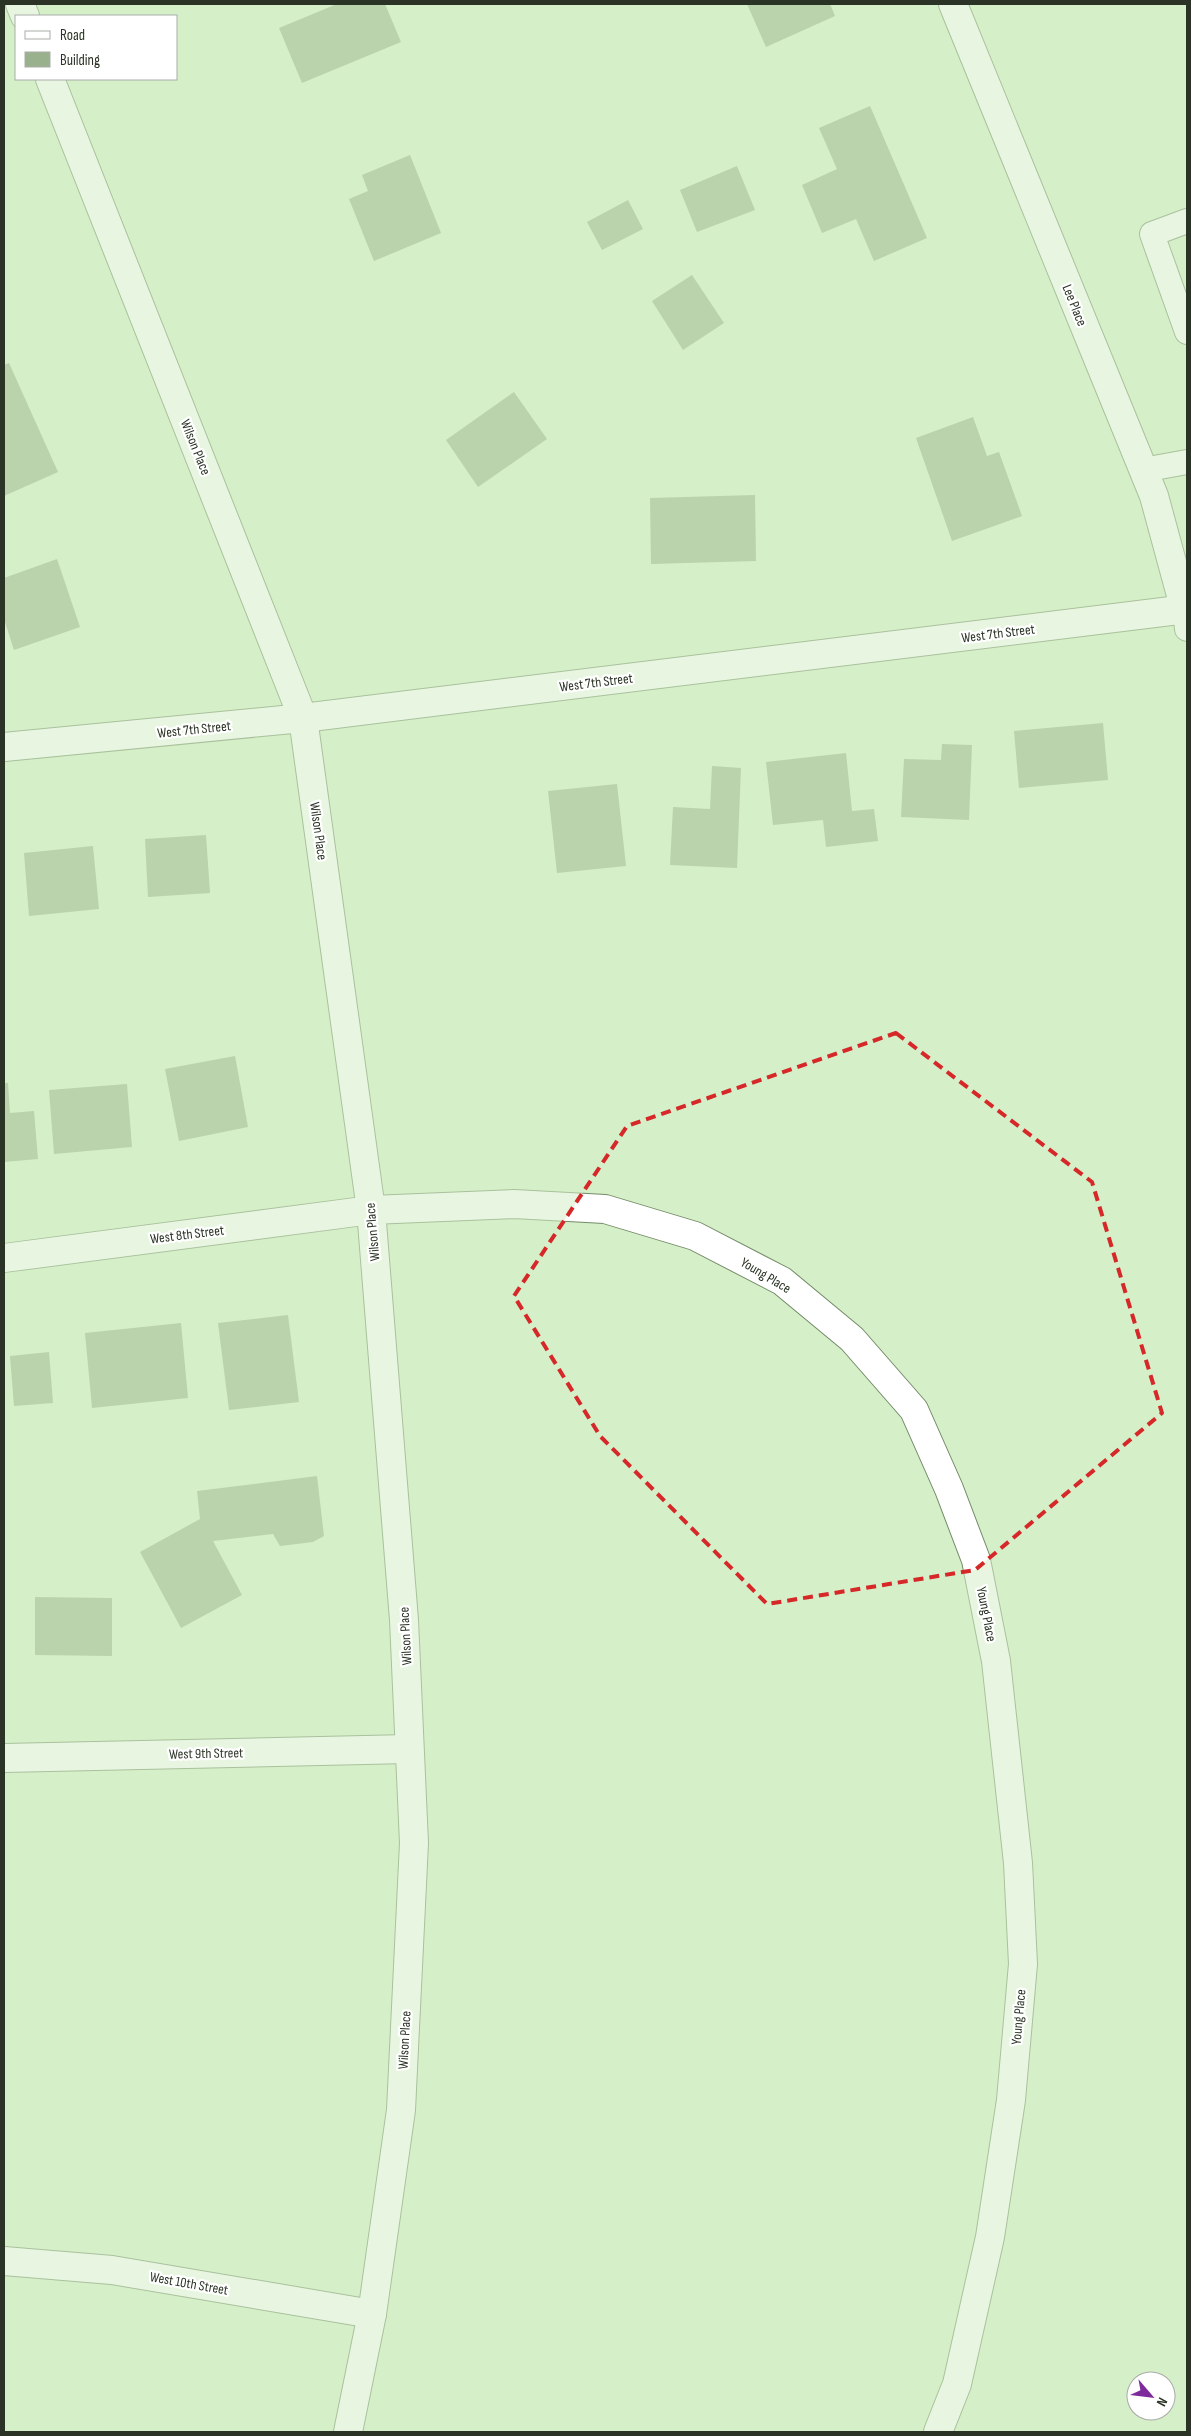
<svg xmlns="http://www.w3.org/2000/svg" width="1191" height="2436" viewBox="0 0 1191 2436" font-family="'Sofia Sans Condensed',sans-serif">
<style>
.building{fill:#99b18d}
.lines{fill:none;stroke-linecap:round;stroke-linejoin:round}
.lane-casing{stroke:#748b68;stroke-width:26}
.street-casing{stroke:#748b68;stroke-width:30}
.secondary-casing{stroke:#748b68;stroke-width:30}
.lane{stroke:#fff;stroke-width:24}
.street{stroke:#fff;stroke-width:28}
.secondary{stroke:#fff;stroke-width:28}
.marked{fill:none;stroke:#d62828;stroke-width:4;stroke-dasharray:10 6;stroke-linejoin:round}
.labels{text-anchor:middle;stroke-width:4.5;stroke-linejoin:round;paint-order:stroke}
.street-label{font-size:14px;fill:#2a3325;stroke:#fff}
</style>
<rect width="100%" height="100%" fill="#d5efc9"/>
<g class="building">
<polygon points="337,4 385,4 401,42 302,83 279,28"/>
<polygon points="747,4 830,4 835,16 766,47"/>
<polygon points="870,106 927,238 874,261 856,219 822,233 802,185 837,169 819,128"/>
<polygon points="410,155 441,233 374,261 349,199 368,191 362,175"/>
<polygon points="737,166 755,210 697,232 680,190"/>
<polygon points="628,200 643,229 602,250 587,222"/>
<polygon points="692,275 724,323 683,350 652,301"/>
<polygon points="9,363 58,472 4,496 4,365"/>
<polygon points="514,392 547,439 478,487 446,440"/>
<polygon points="973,417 987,456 999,452 1022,516 952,541 916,438"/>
<polygon points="755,495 756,561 651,564 650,498"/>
<polygon points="57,559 80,627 14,650 4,619 4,578"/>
<polygon points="1103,723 1108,780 1019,788 1014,731"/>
<polygon points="942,744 972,745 969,820 901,817 904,759 941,760"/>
<polygon points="846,753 852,811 874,809 878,841 826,847 823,820 773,825 766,762"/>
<polygon points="712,766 741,768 737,868 670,865 673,807 710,809"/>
<polygon points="617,784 626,866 557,873 548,791"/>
<polygon points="206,835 210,893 148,897 145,839"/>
<polygon points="93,846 99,909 29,916 24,853"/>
<polygon points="235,1056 248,1127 179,1141 165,1069"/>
<polygon points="4,1083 8,1083 10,1113 34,1111 38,1159 4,1162"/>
<polygon points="127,1084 132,1147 54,1154 49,1090"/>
<polygon points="288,1315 299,1402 229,1410 218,1323"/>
<polygon points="181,1323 188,1398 92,1408 85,1333"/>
<polygon points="49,1352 53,1403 14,1406 10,1356"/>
<polygon points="317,1476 324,1536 313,1542 280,1546 273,1534 213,1541 242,1595 181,1628 140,1552 200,1519 197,1491"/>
<polygon points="35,1597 112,1598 112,1656 35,1655"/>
</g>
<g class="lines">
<defs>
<g id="lane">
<polyline points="1187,221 1152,234 1187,332"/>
<polyline points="1143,470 1187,462"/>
<polyline points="1185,610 1187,629"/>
</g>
<g id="street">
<polyline points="20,4 25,16"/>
<polyline points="953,4 1154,496 1185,610"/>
<polyline points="50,79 303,718 371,1210 404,1620 414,1843 401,2110 372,2314 348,2432"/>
<polyline points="4,1258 371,1210 514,1204 605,1209 695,1236 782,1281 852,1339 914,1410 949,1489 976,1560 996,1661 1018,1863 1023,1964 1011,2100 990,2237 957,2384 938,2432"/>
<polyline points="4,1758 409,1749"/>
<polyline points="4,2261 112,2270 372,2314"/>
</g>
<polyline id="secondary" points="4,747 303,718 1187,609"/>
</defs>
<use href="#lane" class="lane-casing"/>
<use href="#street" class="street-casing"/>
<use href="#secondary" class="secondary-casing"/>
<use href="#lane" class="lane"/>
<use href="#street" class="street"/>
<use href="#secondary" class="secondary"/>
</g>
<path d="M0 0H1191V2436H0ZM896,1033L1092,1182L1162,1413L975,1570L767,1604L600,1436L514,1296L627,1126Z" fill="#d5efc9" fill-opacity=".55" fill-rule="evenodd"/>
<path class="marked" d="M896,1033L1092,1182L1162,1413L975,1570L767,1604L600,1436L514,1296L627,1126Z"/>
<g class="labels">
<g class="street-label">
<text transform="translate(1075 305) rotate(68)" y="5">Lee Place</text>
<text transform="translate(196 447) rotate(68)" y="5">Wilson Place</text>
<text transform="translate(998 633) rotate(-7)" y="5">West 7th Street</text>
<text transform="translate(596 682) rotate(-7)" y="5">West 7th Street</text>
<text transform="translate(194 729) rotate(-6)" y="5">West 7th Street</text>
<text transform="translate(319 831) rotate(82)" y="5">Wilson Place</text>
<text transform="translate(372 1232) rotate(-95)" y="5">Wilson Place</text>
<text transform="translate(187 1234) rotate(-7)" y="5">West 8th Street</text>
<text transform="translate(766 1275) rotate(31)" y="5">Young Place</text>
<text transform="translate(987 1614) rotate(79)" y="5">Young Place</text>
<text transform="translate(405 1636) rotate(-93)" y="5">Wilson Place</text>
<text transform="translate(206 1753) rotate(-1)" y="5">West 9th Street</text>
<text transform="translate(1018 2017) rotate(-85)" y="5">Young Place</text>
<text transform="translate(404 2040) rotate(-87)" y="5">Wilson Place</text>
<text transform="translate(189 2283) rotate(10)" y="5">West 10th Street</text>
</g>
</g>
<rect width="1191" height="2436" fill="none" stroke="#2a3325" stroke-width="10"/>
<rect x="15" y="15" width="162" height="65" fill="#ffffff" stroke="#aaada8"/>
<rect x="25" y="31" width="25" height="8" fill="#ffffff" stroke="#aaada8"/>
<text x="60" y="40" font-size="15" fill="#2a3325">Road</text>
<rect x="25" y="52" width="25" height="15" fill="#99b18d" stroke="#aaada8"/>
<text x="60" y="65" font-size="15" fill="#2a3325">Building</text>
<g transform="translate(1151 2396) rotate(118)"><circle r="24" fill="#ffffff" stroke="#aaada8"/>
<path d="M0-4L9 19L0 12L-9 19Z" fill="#7d2a9a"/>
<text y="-8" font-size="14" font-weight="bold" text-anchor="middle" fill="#2a3325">N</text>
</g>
</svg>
